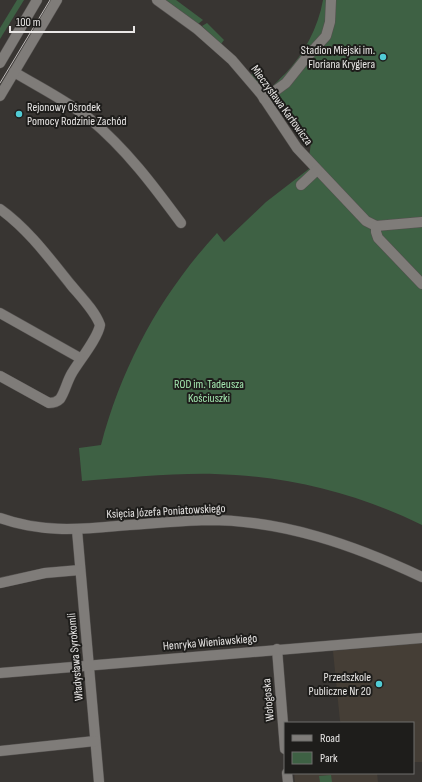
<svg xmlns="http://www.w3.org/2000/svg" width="422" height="782" viewBox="0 0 422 782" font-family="'Sofia Sans Condensed',sans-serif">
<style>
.built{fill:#453e36}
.green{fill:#3e6144}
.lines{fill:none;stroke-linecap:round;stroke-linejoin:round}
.minor-casing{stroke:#54514f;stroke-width:11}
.minor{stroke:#7f7c79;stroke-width:10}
.tram{stroke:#c0bdbc;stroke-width:1}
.poi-dot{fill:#51ccd5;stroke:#1e1d1b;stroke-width:1.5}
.labels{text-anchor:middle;stroke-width:4;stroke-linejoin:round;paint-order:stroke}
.poi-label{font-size:12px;fill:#e9e7e6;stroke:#1e1d1b;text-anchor:end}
.street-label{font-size:12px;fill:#e9e7e6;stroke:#1e1d1b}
.park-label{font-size:12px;fill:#a5e9b1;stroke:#1e1d1b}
</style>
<rect width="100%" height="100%" fill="#383532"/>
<g class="built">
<polygon points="422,643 422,762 413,762 413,723 342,723 340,721 333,651"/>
<polygon points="294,773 377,773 378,782 295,782"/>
</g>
<g class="green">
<polygon points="17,0 24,0 0,39 0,28"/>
<polygon points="166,0 176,0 203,20 198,24"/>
<path d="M323,0H422V525C357,493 287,476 215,474C171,473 126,478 82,481L79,448L101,445C122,365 161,294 217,233L224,242L266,202L314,165L309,157L311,143L274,88L273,89L271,87C276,84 280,78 285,74C304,54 318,28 323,0Z"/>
<polygon points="207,23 224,40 221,44 202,26"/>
<polygon points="255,71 267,86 262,89 251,75"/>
<polygon points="331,775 332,782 320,782 319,776"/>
</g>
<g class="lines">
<defs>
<g id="minor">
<polyline points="157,0 197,29 232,60 261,94 297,148 366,221 376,226 422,222"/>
<polyline points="0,63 37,0"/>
<path d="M14,72C39,87 67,101 90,119C126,149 153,185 181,223"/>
<polyline points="0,96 57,0"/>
<polyline points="264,99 286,83 306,58 326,36 330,22 331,0"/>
<polyline points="301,185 317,170"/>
<path d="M0,209C28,229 50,259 71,285C81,297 95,311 100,325C98,338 79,361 72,373C67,381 65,392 60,399C57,402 53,403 49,403L0,376"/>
<polyline points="376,226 376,232 378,238 422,284"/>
<polyline points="0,313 80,358"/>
<path d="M0,518C39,532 76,530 117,526C147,524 177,521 207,520C283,520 354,545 422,577"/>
<polyline points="77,530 99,782"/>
<polyline points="0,583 45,573 80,570"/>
<polyline points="277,649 285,749"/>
<polyline points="0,673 422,638"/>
<polyline points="0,751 95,741"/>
<polyline points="287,773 288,782"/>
</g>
</defs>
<use href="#minor" class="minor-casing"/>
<use href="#minor" class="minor"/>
<polyline class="tram" points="0,83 50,0"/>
</g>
<g class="poi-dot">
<circle cx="383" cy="57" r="4"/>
<circle cx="19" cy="114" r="4"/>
<circle cx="379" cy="684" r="4"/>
</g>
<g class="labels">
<g class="poi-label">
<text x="375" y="54">Stadion Miejski im.<tspan x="375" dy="14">Floriana Krygiera</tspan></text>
<text x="27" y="111" text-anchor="start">Rejonowy Ośrodek<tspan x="27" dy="14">Pomocy Rodzinie Zachód</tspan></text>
<text x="371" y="681">Przedszkole<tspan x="371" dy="14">Publiczne Nr 20</tspan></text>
</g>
<g class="street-label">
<text transform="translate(282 105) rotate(54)" y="4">Mieczysława Karłowicza</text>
<text transform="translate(166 511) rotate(-3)" y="4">Księcia Józefa Poniatowskiego</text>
<text transform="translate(210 642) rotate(-5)" y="4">Henryka Wieniawskiego</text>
<text transform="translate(75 657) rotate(-95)" y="4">Władysława Syrokomli</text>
<text transform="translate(268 700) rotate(-95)" y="4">Wołogoska</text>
</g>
<g class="park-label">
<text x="209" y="388">ROD im. Tadeusza<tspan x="209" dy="14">Kościuszki</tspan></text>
</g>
</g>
<rect x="284" y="722" width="130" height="52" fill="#1e1d1b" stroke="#6f6e6c"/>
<rect x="292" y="735" width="20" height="6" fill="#7f7c79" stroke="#6f6e6c"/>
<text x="320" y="742" font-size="12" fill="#e9e7e6">Road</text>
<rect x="292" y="752" width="20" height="12" fill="#3e6144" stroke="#6f6e6c"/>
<text x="320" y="762" font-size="12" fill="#e9e7e6">Park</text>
<path d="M10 26v6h124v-6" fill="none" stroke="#e9e7e6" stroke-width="2"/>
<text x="16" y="26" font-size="12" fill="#e9e7e6" stroke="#1e1d1b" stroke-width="3" paint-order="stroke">100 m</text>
</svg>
